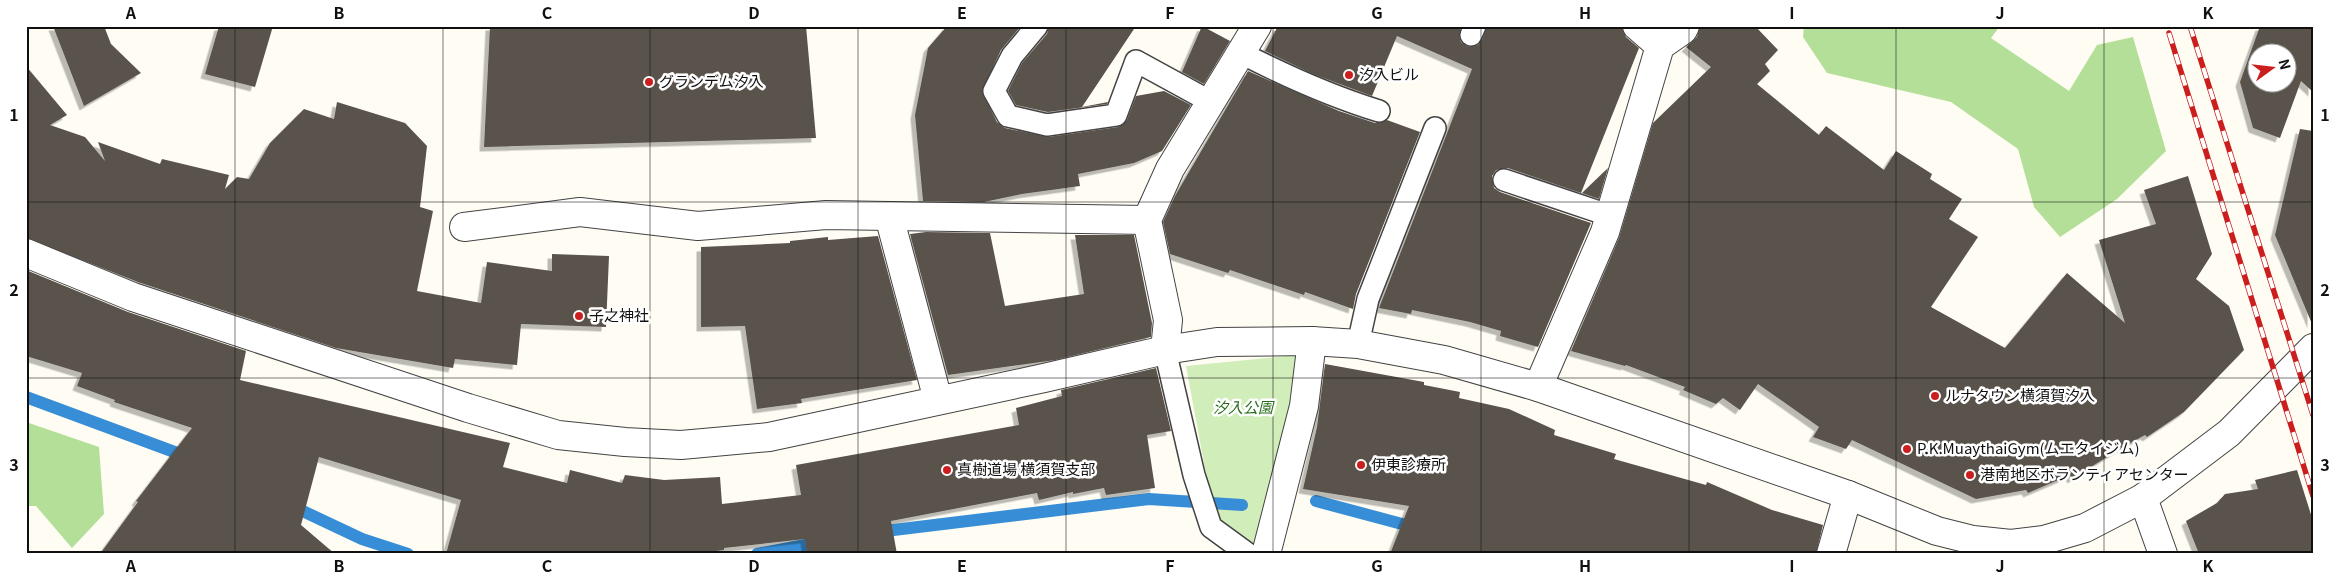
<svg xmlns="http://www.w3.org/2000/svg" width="2339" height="580" viewBox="0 0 2339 580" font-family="Georgia,'Noto Sans JP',serif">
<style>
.green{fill:#d1edb9}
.forest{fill:#b4df98}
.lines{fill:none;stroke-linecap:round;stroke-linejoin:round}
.stream{stroke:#378ed6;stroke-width:12}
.building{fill:#5a524c;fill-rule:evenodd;filter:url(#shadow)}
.service-casing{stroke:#434343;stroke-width:24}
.minor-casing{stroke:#434343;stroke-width:30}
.tertiary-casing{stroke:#434343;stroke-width:30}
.service{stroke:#fff;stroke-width:21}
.minor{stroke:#fff;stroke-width:28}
.tertiary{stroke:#fff;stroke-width:28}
.rail-casing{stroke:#ca1f1e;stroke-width:5.5}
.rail{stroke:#fff;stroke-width:4;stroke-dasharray:11;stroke-linecap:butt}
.grid{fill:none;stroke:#101010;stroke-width:1;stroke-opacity:0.55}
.poi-dot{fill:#ca1f1e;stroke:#fff;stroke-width:2}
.labels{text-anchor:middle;stroke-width:5;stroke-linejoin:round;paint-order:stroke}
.poi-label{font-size:15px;fill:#101010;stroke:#fff;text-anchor:start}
.park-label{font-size:15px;font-style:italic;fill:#286d1b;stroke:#fff}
.neatline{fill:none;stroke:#101010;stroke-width:2}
.grid-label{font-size:16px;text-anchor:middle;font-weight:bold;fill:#101010}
</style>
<defs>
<filter id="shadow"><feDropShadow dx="-4.5" dy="4.5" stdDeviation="0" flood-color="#0004"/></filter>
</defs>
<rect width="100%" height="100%" fill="#fffdf3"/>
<polygon class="green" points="1298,355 1285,448 1258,550 1215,522 1186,366"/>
<g class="forest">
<polygon points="1804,26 2000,26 1991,38 2069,91 2097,45 2133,37 2166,151 2117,199 2060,237 2034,207 2018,149 1951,102 1827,73 1803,37"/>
<polygon points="26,422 99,447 104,514 72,548 36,506 26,506"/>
</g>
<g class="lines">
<g class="stream">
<polyline points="26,397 188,457"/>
<polyline points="1316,501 1417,528"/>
<polyline points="290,505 362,539 408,554"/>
<polyline points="877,532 1149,499 1242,505"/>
<polyline points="757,554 821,542"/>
</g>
</g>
<g class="building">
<polygon points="53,26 104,26 111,44 141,73 84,106"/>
<polygon points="219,26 273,26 255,87 205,74"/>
<polygon points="490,26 806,26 816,138 484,147"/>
<polygon points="947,26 1021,26 1001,50 982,91 997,122 1005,128 1048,137 1118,127 1127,120 1136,96 1164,91 1191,105 1162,151 1134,163 1078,174 1080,186 1022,194 984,202 923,201 915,115 928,48"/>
<polygon points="1049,26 1136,26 1082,107 1108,102 1107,104 1048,112 1016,105 1008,91 1022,63 1047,34"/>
<polygon points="1202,26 1230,41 1204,84 1182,72"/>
<polygon points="1278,26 1461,26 1459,36 1461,42 1466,46 1472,47 1478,45 1482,40 1487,26 1622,26 1626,37 1639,48 1581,193 1508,168 1496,170 1492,176 1494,188 1500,192 1591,223 1538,347 1500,336 1501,331 1470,322 1412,310 1411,314 1379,308 1472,69 1397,36 1372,96 1313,74 1265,51"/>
<polygon points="1700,26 1755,26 1778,50 1765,64 1770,71 1757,84 1819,135 1826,126 1884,170 1896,151 1932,174 1930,179 1962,199 1949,219 1978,237 1931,307 2005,348 2067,273 2125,323 2099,240 2156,224 2144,190 2188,176 2212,254 2196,279 2229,306 2244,350 2184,412 2147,437 2145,435 2118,450 2072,479 2070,475 2028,493 2026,490 1976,499 1852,440 1846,449 1813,437 1819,427 1758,384 1740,410 1723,398 1716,404 1683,390 1685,387 1626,365 1625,366 1571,351 1619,238 1653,123 1711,67 1686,47 1697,37"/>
<path d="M2260,26H2313V92L2301,81L2280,138L2253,128L2240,82ZM2256,52H2286V82H2256Z"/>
<polygon points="26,66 67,115 50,125 85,137 105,161 98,142 160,164 162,159 229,175 225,189 237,177 249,179 270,143 304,109 334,119 337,102 405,123 427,146 420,207 433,211 417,291 481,303 487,262 552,271 552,254 609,256 606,327 521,324 517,365 455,359 453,368 336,348 138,282 26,238"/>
<polygon points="1248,71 1339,111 1375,123 1387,120 1420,132 1356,294 1353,309 1305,292 1304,295 1230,270 1228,273 1170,254 1163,222 1175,196"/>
<polygon points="2300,129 2313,131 2312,324 2275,235"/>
<polygon points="1608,168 1599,199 1582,193"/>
<polygon points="926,232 990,233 1005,306 1084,294 1075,235 1134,235 1152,323 1151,337 1055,360 948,375 910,234"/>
<polygon points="878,236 917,380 801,399 802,403 757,409 745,326 701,327 701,247 790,243 790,241 828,237 828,240"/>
<polygon points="26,270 128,312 246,351 240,380 510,443 503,467 567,483 570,470 622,483 625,475 664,480 720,477 722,504 801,495 796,465 1019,425 1016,408 1062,396 1061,390 1156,368 1171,431 1147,435 1155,488 1106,495 1104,488 1073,494 1073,492 1039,500 1037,493 891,521 897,554 807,554 805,539 724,548 724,550 692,554 446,554 461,500 319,457 301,525 335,554 100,554 138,502 136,501 192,428 114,402 115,400 77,386 82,373 26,356"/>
<polygon points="1325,364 1424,382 1424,385 1460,392 1459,398 1509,409 1555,430 1554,435 1616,454 1614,459 1706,485 1707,482 1772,510 1823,525 1816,554 1390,554 1409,506 1303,489 1317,427"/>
<polygon points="2297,470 2313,521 2313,554 2199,554 2186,521 2217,503 2225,494 2258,489 2255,480"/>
</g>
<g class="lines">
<defs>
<g id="service">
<polyline points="1037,26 1012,56 994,91 1008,116 1047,125 1116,115 1136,61 1211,102"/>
<polyline points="1471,35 1475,26"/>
<path d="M1241,53C1286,76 1330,96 1379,111"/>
<polyline points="1504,180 1611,216"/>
<polyline points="1358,344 1368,299 1435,128"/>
<polyline points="1165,350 1194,475 1211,527 1248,554"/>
</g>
<g id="minor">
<polyline points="1637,26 1660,46"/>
<polyline points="889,216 938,400"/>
<polyline points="464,227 580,212 698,226 826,215 1147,220"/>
<polyline points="1165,350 1168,320 1147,220 1170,169 1257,26"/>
<polyline points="1538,387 1605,232 1660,46 1683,30 1685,26"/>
<polyline points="2143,498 2163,554"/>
<polyline points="1831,554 1848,495"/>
</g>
<g id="tertiary">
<polyline points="26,253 133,297 468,408 558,435 625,442 681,445 769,437 1044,378 1165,350 1217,342 1312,341 1358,344 1444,360 1538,387 1848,495 1937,531 1973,540 2011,544 2044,540 2085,528 2143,498 2229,433 2313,348"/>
<polyline points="1266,554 1304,406 1312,341"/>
</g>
</defs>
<use href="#service" class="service-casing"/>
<use href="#minor" class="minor-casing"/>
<use href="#tertiary" class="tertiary-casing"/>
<use href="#service" class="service"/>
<use href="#minor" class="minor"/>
<use href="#tertiary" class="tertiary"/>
<defs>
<g id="rail">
<polyline points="2190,26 2313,415"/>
<polyline points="2169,33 2313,496"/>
</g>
</defs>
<use href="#rail" class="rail-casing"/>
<use href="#rail" class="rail"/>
</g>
<path class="grid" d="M235,26V554M443,26V554M650,26V554M858,26V554M1066,26V554M1273,26V554M1481,26V554M1689,26V554M1896,26V554M2104,26V554M26,202H2313M26,378H2313"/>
<g class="poi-dot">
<circle cx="1349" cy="75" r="5"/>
<circle cx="649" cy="82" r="5"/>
<circle cx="579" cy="316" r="5"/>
<circle cx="1935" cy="396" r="5"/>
<circle cx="1907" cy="449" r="5"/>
<circle cx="1361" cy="465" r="5"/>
<circle cx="947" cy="470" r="5"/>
<circle cx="1970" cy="475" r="5"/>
</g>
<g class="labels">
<g class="poi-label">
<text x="1359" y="80">汐入ビル</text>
<text x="659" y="87">グランデム汐入</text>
<text x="589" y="321">子之神社</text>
<text x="1945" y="401">ルナタウン横須賀汐入</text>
<text x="1917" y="454">P.K.MuaythaiGym(ムエタイジム)</text>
<text x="1371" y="470">伊東診療所</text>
<text x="957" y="475">真樹道場 横須賀支部</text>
<text x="1980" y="480">港南地区ボランティアセンター</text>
</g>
<g class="park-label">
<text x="1243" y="413">汐入公園</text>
</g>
</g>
<rect width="2339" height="580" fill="none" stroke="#ffffff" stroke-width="55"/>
<g transform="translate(2272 68) rotate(75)"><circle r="24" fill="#ffffff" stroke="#9f9f9f"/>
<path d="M0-4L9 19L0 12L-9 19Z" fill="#ca1f1e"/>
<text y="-8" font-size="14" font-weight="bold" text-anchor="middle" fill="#101010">N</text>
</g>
<rect x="28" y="28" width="2284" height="524" class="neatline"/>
<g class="grid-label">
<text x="131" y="19">A</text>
<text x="339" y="19">B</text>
<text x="547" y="19">C</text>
<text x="754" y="19">D</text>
<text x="962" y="19">E</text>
<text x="1170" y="19">F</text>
<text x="1377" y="19">G</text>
<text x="1585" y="19">H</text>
<text x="1792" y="19">I</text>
<text x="2000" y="19">J</text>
<text x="2208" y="19">K</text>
<text x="14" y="121">1</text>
<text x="2325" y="121">1</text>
<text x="14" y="296">2</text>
<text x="2325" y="296">2</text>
<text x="14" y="471">3</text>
<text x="2325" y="471">3</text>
<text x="131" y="572">A</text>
<text x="339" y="572">B</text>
<text x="547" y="572">C</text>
<text x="754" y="572">D</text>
<text x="962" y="572">E</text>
<text x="1170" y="572">F</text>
<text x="1377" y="572">G</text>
<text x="1585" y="572">H</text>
<text x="1792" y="572">I</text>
<text x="2000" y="572">J</text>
<text x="2208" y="572">K</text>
</g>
</svg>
